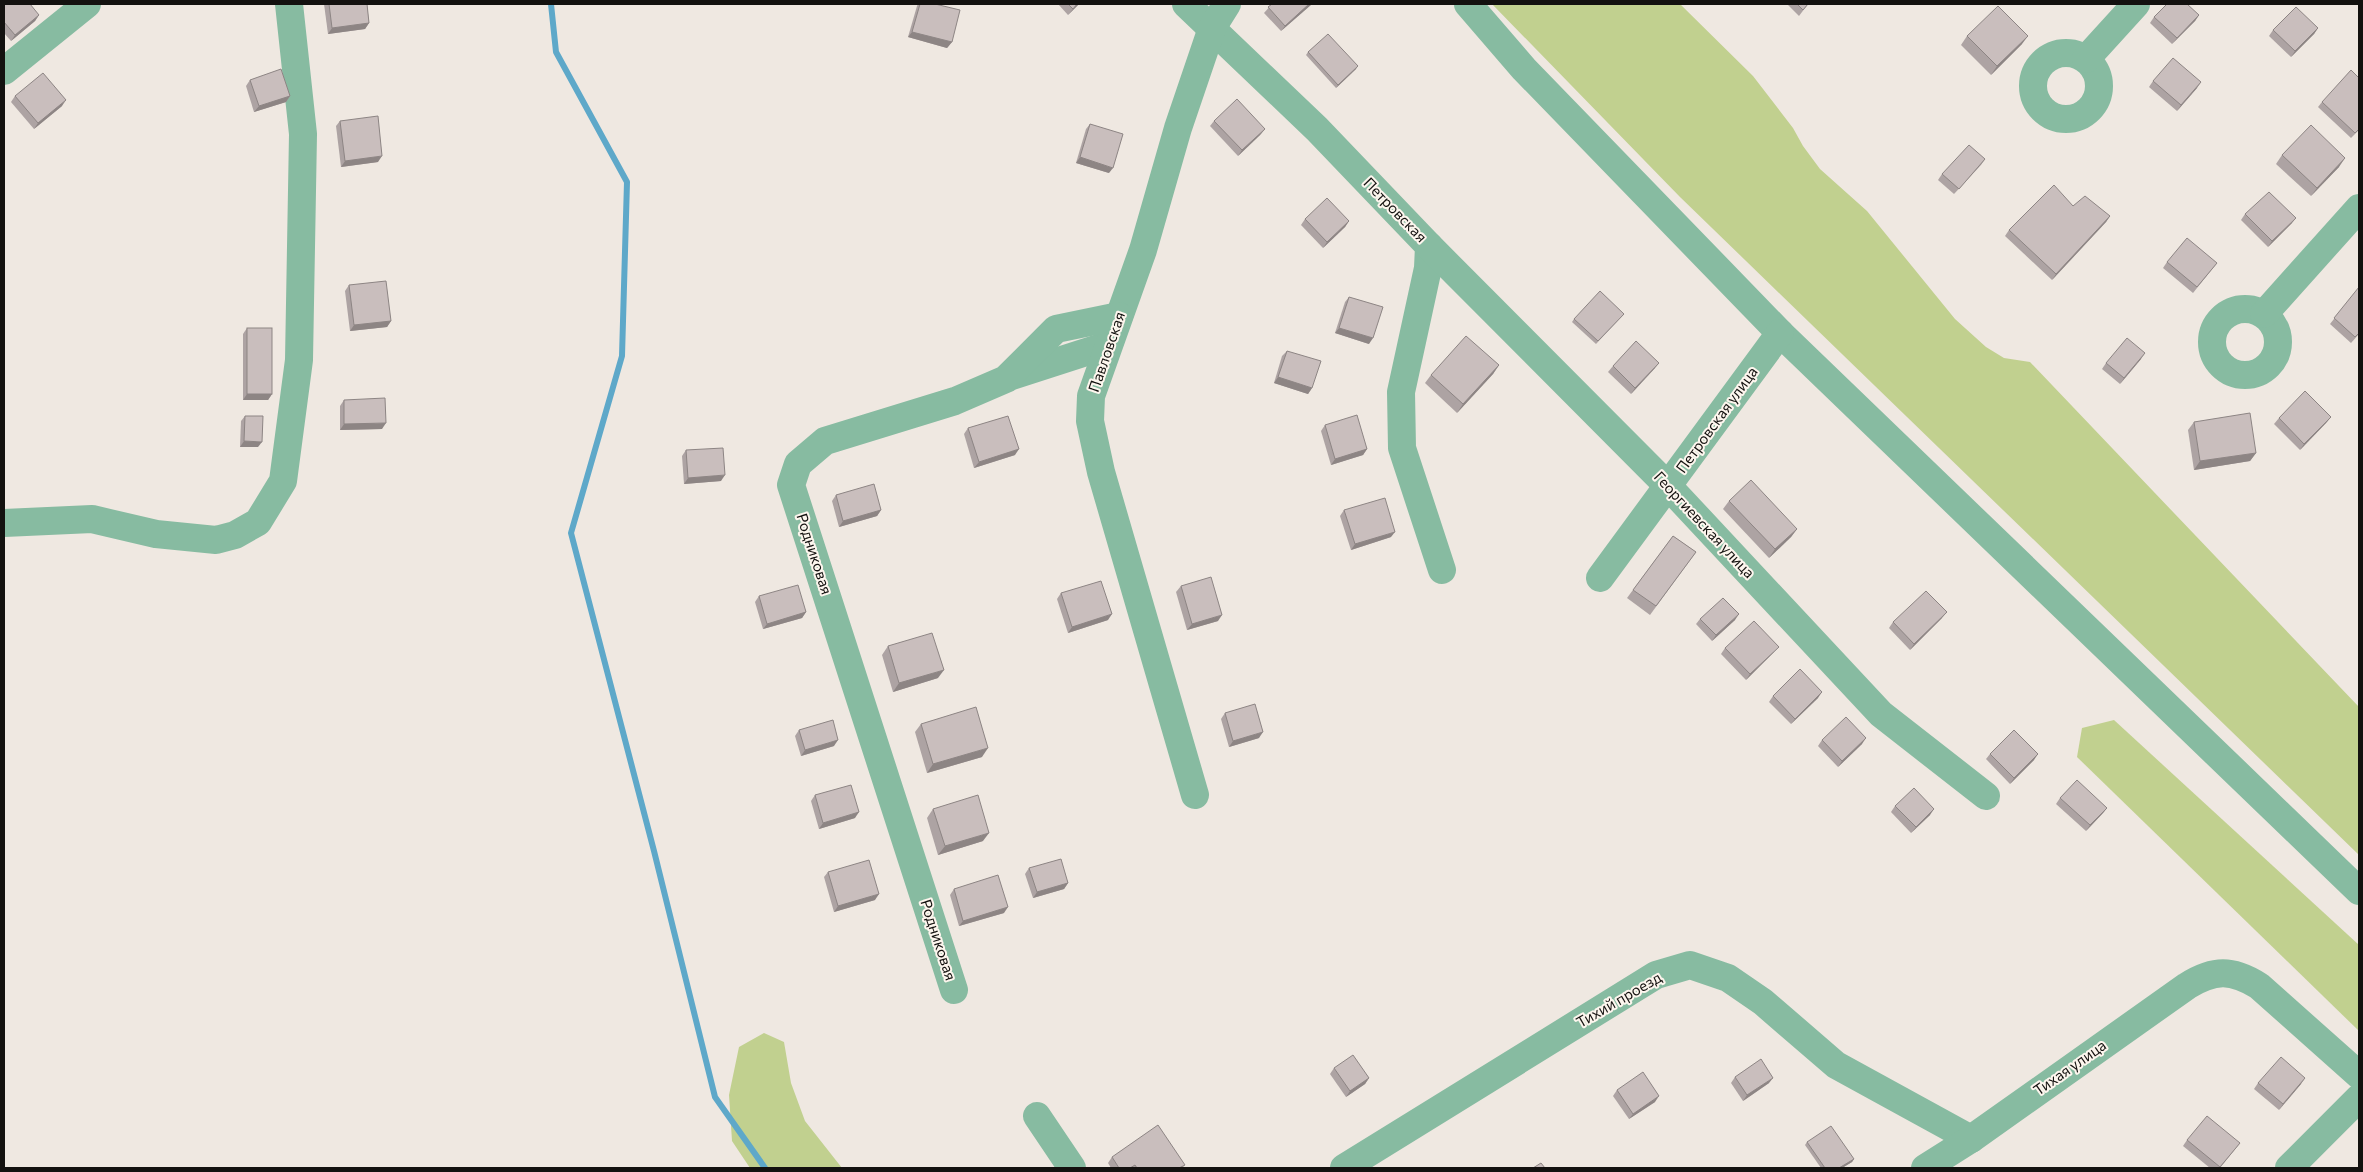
<svg xmlns="http://www.w3.org/2000/svg" width="2363" height="1172" viewBox="0 0 2363 1172" font-family="Commissioner,sans-serif">
<style>
.green{fill:#c1d08f}
.lines{fill:none;stroke-linecap:round;stroke-linejoin:round}
.stream{stroke:#5ea8c9;stroke-width:6}
.minor{stroke:#87bba1;stroke-width:28}
.wall{fill:#ada3a3}
.shaded-wall{fill:#8d8584}
.building{fill:#c9bebd;stroke:#8d8584}
.labels{text-anchor:middle;stroke-width:4;stroke-linejoin:round;paint-order:stroke}
.street-label{font-size:15px;fill:#13110f;stroke:#fdf6ee}
</style>
<rect width="100%" height="100%" fill="#efe8e1"/>
<g class="green">
<polygon points="1492,4 1680,4 1753,76 1793,128 1803,146 1820,169 1867,211 1955,319 1986,347 2004,358 2030,362 2359,707 2359,855 1680,197"/>
<polygon points="2114,720 2359,945 2359,1031 2077,757 2082,728"/>
<polygon points="764,1033 784,1042 791,1083 805,1121 842,1168 750,1168 732,1141 729,1095 739,1047"/>
</g>
<g class="lines">
<polyline class="stream" points="551,4 556,52 627,182 622,356 571,533 654,851 715,1097 765,1168"/>
<g class="minor">
<polyline points="1186,4 1317,129 1429,246 1428,268 1401,392 1402,448 1442,570"/>
<polyline points="1468,4 1524,69 1780,333 2359,891"/>
<circle cx="2066" cy="86" r="33"/>
<polyline points="2086,59 2136,4"/>
<polyline points="4,71 87,4"/>
<polyline points="1429,246 1668,486 1881,714 1986,796"/>
<circle cx="2245" cy="342" r="33"/>
<polyline points="2264,314 2359,208"/>
<polyline points="1012,376 1108,345"/>
<polyline points="4,523 92,519 156,534 216,540 235,535 258,522 283,481 299,360 303,134 289,4"/>
<polyline points="1600,578 1780,333"/>
<polyline points="1195,795 1101,472 1090,421 1091,396 1143,250 1178,128 1212,28 1227,4"/>
<polyline points="954,990 791,485 798,464 825,441 955,401 1006,379 1056,329 1119,316"/>
<polyline points="1037,1116 1072,1168"/>
<polyline points="1344,1168 1656,975 1690,965 1728,978 1763,1002 1836,1065 1971,1139"/>
<path d="M1925,1168L1971,1139L2187,986C2214,969 2232,969 2259,986L2359,1075"/>
<polyline points="2289,1168 2359,1098"/>
</g>
</g>
<g class="wall">
<polygon points="4,4 39,15 35,21 11,41 4,33"/>
<polygon points="324,4 367,4 369,23 365,29 328,34"/>
<polygon points="918,4 935,4 952,42 947,48 908,37 917,6"/>
<polygon points="1058,4 1079,4 1068,15"/>
<polygon points="1272,4 1312,4 1281,31 1264,13"/>
<polygon points="1787,4 1808,4 1799,16"/>
<polygon points="2199,15 2195,21 2172,44 2150,23 2154,17"/>
<polygon points="2318,28 2314,34 2291,57 2269,36 2273,30"/>
<polygon points="1967,36 2022,44 1991,75 1961,45"/>
<polygon points="1308,52 1356,69 1336,88 1306,55"/>
<polygon points="2359,78 2359,130 2351,138 2318,107 2322,102"/>
<polygon points="250,80 290,96 286,102 254,112 246,86"/>
<polygon points="2153,81 2197,88 2177,111 2149,87"/>
<polygon points="15,96 62,106 34,129 11,102"/>
<polygon points="340,121 378,162 341,167 336,126"/>
<polygon points="1214,121 1265,129 1260,135 1238,156 1210,126"/>
<polygon points="1090,124 1109,173 1076,163 1086,129"/>
<polygon points="2282,155 2339,167 2311,196 2276,164"/>
<polygon points="1985,159 1981,165 1954,194 1938,180 1942,174"/>
<polygon points="2073,206 2110,216 2106,222 2052,280 2005,236 2009,230"/>
<polygon points="2245,214 2292,223 2268,247 2241,220"/>
<polygon points="1305,219 1349,221 1345,227 1323,248 1301,225"/>
<polygon points="2167,262 2217,263 2193,293 2163,268"/>
<polygon points="349,285 391,321 387,327 350,331 345,291"/>
<polygon points="2359,287 2359,334 2351,343 2330,324"/>
<polygon points="1349,297 1369,344 1335,333 1345,302"/>
<polygon points="1624,314 1596,344 1572,322 1574,319"/>
<polygon points="247,328 272,394 268,400 243,400 243,334"/>
<polygon points="1287,351 1312,388 1308,394 1274,383 1282,356"/>
<polygon points="2141,359 2120,384 2102,369 2106,363"/>
<polygon points="1499,365 1493,374 1457,413 1425,383 1431,375"/>
<polygon points="1613,366 1655,368 1631,394 1608,372"/>
<polygon points="344,400 382,429 340,430 340,406"/>
<polygon points="245,416 258,447 240,447 241,421"/>
<polygon points="2331,417 2326,423 2300,450 2274,424 2279,418"/>
<polygon points="2194,422 2256,453 2250,461 2194,470 2188,430"/>
<polygon points="1325,425 1367,449 1363,455 1331,465 1321,431"/>
<polygon points="968,428 1015,455 974,468 964,434"/>
<polygon points="686,450 721,481 684,484 682,456"/>
<polygon points="836,495 881,510 877,516 839,527 832,501"/>
<polygon points="1729,501 1797,529 1791,537 1769,558 1723,509"/>
<polygon points="1344,510 1391,537 1351,550 1340,516"/>
<polygon points="1673,536 1696,552 1650,615 1627,598"/>
<polygon points="1181,586 1218,621 1187,630 1176,592"/>
<polygon points="1061,593 1108,620 1068,633 1057,599"/>
<polygon points="759,596 806,612 802,618 763,629 755,602"/>
<polygon points="1942,618 1910,650 1889,628 1893,622"/>
<polygon points="1700,619 1735,620 1712,641 1696,624"/>
<polygon points="888,646 938,678 893,692 882,655"/>
<polygon points="1725,648 1774,652 1746,680 1721,654"/>
<polygon points="1773,696 1818,698 1791,724 1769,702"/>
<polygon points="1225,713 1259,738 1229,747 1221,719"/>
<polygon points="921,724 982,757 927,773 915,732"/>
<polygon points="799,730 834,746 801,756 795,736"/>
<polygon points="1822,740 1862,744 1838,767 1818,746"/>
<polygon points="1990,754 2034,760 2010,784 1986,759"/>
<polygon points="815,795 855,818 819,829 811,801"/>
<polygon points="2060,798 2107,808 2103,813 2086,831 2056,804"/>
<polygon points="1895,806 1930,815 1911,833 1891,812"/>
<polygon points="933,809 983,841 938,855 927,818"/>
<polygon points="1029,868 1068,883 1064,889 1033,898 1025,874"/>
<polygon points="828,872 875,900 834,912 824,877"/>
<polygon points="954,889 1004,913 959,926 950,895"/>
<polygon points="1334,1068 1369,1078 1365,1084 1346,1097 1330,1074"/>
<polygon points="1735,1077 1769,1083 1743,1101 1731,1083"/>
<polygon points="2258,1083 2301,1084 2279,1110 2254,1089"/>
<polygon points="1617,1090 1655,1102 1629,1119 1613,1096"/>
<polygon points="2187,1140 2240,1143 2220,1168 2210,1168 2183,1146"/>
<polygon points="1807,1142 1854,1159 1852,1162 1842,1168 1821,1168 1805,1145"/>
<polygon points="1112,1157 1185,1165 1182,1168 1111,1168 1108,1163"/>
</g>
<g class="shaded-wall">
<polygon points="1077,4 1079,4 1068,15 1073,9"/>
<polygon points="1309,4 1312,4 1281,31 1285,26"/>
<polygon points="39,15 35,21 11,41 15,35"/>
<polygon points="2199,15 2195,21 2172,44 2177,38"/>
<polygon points="369,23 365,29 328,34 332,28"/>
<polygon points="2318,28 2314,34 2291,57 2295,51"/>
<polygon points="912,32 952,42 947,48 908,37"/>
<polygon points="2028,36 2022,44 1991,75 1997,66"/>
<polygon points="1358,66 1356,69 1336,88 1338,85"/>
<polygon points="2201,82 2197,88 2177,111 2181,105"/>
<polygon points="290,96 286,102 254,112 259,106"/>
<polygon points="66,100 62,106 34,129 38,123"/>
<polygon points="1265,129 1260,135 1238,156 1242,150"/>
<polygon points="382,156 378,162 341,167 345,161"/>
<polygon points="1080,157 1113,168 1109,173 1076,163"/>
<polygon points="2345,158 2339,167 2311,196 2317,188"/>
<polygon points="2110,216 2106,222 2052,280 2056,274"/>
<polygon points="2296,218 2292,223 2268,247 2272,241"/>
<polygon points="1349,221 1345,227 1323,248 1327,242"/>
<polygon points="391,321 387,327 350,331 354,325"/>
<polygon points="1339,328 1373,338 1369,344 1335,333"/>
<polygon points="2145,353 2141,359 2120,384 2124,378"/>
<polygon points="1659,363 1655,368 1631,394 1635,388"/>
<polygon points="1499,365 1493,374 1457,413 1463,404"/>
<polygon points="1278,377 1312,388 1308,394 1274,383"/>
<polygon points="247,394 272,394 268,400 243,400"/>
<polygon points="2331,417 2326,423 2300,450 2304,444"/>
<polygon points="386,423 382,429 340,430 344,424"/>
<polygon points="244,441 262,442 258,447 240,447"/>
<polygon points="1019,449 1015,455 974,468 979,462"/>
<polygon points="1367,449 1363,455 1331,465 1335,459"/>
<polygon points="2256,453 2250,461 2194,470 2200,461"/>
<polygon points="725,475 721,481 684,484 688,478"/>
<polygon points="881,510 877,516 839,527 843,521"/>
<polygon points="1797,529 1791,537 1769,558 1775,549"/>
<polygon points="1395,532 1391,537 1351,550 1355,544"/>
<polygon points="806,612 802,618 763,629 767,624"/>
<polygon points="1947,612 1942,618 1910,650 1914,644"/>
<polygon points="1112,614 1108,620 1068,633 1072,627"/>
<polygon points="1739,614 1735,620 1712,641 1716,635"/>
<polygon points="1222,615 1218,621 1187,630 1192,624"/>
<polygon points="1779,647 1746,680 1750,674"/>
<polygon points="944,670 938,678 893,692 899,683"/>
<polygon points="1822,692 1818,698 1791,724 1795,719"/>
<polygon points="1263,732 1259,738 1229,747 1233,741"/>
<polygon points="1866,738 1862,744 1838,767 1842,761"/>
<polygon points="838,740 834,746 801,756 805,750"/>
<polygon points="988,748 982,757 927,773 933,764"/>
<polygon points="2038,754 2034,760 2010,784 2014,778"/>
<polygon points="2107,808 2103,813 2086,831 2090,825"/>
<polygon points="1934,809 1930,815 1911,833 1916,827"/>
<polygon points="859,812 855,818 819,829 823,823"/>
<polygon points="989,833 983,841 938,855 945,846"/>
<polygon points="1068,883 1064,889 1033,898 1037,892"/>
<polygon points="879,894 875,900 834,912 838,906"/>
<polygon points="1008,907 1004,913 959,926 963,921"/>
<polygon points="1369,1078 1365,1084 1346,1097 1350,1091"/>
<polygon points="1773,1078 1769,1083 1743,1101 1747,1095"/>
<polygon points="2305,1078 2301,1084 2279,1110 2283,1104"/>
<polygon points="1659,1096 1655,1102 1629,1119 1633,1114"/>
<polygon points="1854,1159 1852,1162 1842,1168 1839,1168"/>
</g>
<g class="building">
<polygon points="4,4 30,4 39,15 15,35 4,22"/>
<polygon points="329,4 367,4 369,23 332,28"/>
<polygon points="920,4 935,4 960,10 952,42 912,32"/>
<polygon points="1068,4 1077,4 1073,9"/>
<polygon points="1272,4 1309,4 1285,26 1268,7"/>
<polygon points="1797,4 1808,4 1803,10"/>
<polygon points="2167,4 2187,4 2199,15 2177,38 2154,17"/>
<polygon points="1998,6 2028,36 1997,66 1967,36"/>
<polygon points="2296,7 2318,28 2295,51 2273,30"/>
<polygon points="1328,34 1358,66 1338,85 1308,52"/>
<polygon points="2173,58 2201,82 2181,105 2153,81"/>
<polygon points="281,69 290,96 259,106 250,80"/>
<polygon points="2351,70 2359,78 2359,129 2355,133 2322,102"/>
<polygon points="43,73 66,100 38,123 15,96"/>
<polygon points="1237,99 1265,129 1242,150 1214,121"/>
<polygon points="378,116 382,156 345,161 340,121"/>
<polygon points="1090,124 1123,134 1113,168 1080,157"/>
<polygon points="2311,125 2345,158 2317,188 2282,155"/>
<polygon points="1969,145 1985,159 1959,189 1942,174"/>
<polygon points="2054,185 2073,206 2085,196 2110,216 2056,274 2009,230"/>
<polygon points="2269,192 2296,218 2272,241 2245,214"/>
<polygon points="1327,198 1349,221 1327,242 1305,219"/>
<polygon points="2187,238 2217,263 2197,287 2167,262"/>
<polygon points="386,281 391,321 354,325 349,285"/>
<polygon points="2359,287 2359,333 2355,337 2334,318"/>
<polygon points="1600,291 1624,314 1598,341 1574,319"/>
<polygon points="1349,297 1383,307 1373,338 1339,328"/>
<rect x="247" y="328" width="25" height="66"/>
<polygon points="1466,336 1499,365 1463,404 1431,375"/>
<polygon points="2127,338 2145,353 2124,378 2106,363"/>
<polygon points="1636,341 1659,363 1635,388 1613,366"/>
<polygon points="1287,351 1321,361 1312,388 1278,377"/>
<polygon points="2305,391 2331,417 2304,444 2279,418"/>
<polygon points="385,398 386,423 344,424 344,400"/>
<polygon points="2250,413 2256,453 2200,461 2194,422"/>
<polygon points="1357,415 1367,449 1335,459 1325,425"/>
<polygon points="245,416 263,416 262,442 244,441"/>
<polygon points="1008,416 1019,449 979,462 968,428"/>
<polygon points="723,448 725,475 688,478 686,450"/>
<polygon points="1751,480 1797,529 1775,549 1729,501"/>
<polygon points="874,484 881,510 843,521 836,495"/>
<polygon points="1385,498 1395,532 1355,544 1344,510"/>
<polygon points="1673,536 1696,552 1656,606 1633,590"/>
<polygon points="1211,577 1222,615 1192,624 1181,586"/>
<polygon points="1101,581 1112,614 1072,627 1061,593"/>
<polygon points="798,585 806,612 767,624 759,596"/>
<polygon points="1926,591 1947,612 1914,644 1893,622"/>
<polygon points="1723,598 1739,614 1716,635 1700,619"/>
<polygon points="1754,621 1779,647 1750,674 1725,648"/>
<polygon points="932,633 944,670 899,683 888,646"/>
<polygon points="1800,669 1822,692 1795,719 1773,696"/>
<polygon points="1255,704 1263,732 1233,741 1225,713"/>
<polygon points="976,707 988,748 933,764 921,724"/>
<polygon points="1846,717 1866,738 1842,761 1822,740"/>
<polygon points="833,720 838,740 805,750 799,730"/>
<polygon points="2014,730 2038,754 2014,778 1990,754"/>
<polygon points="2077,780 2107,808 2090,825 2060,798"/>
<polygon points="851,785 859,812 823,823 815,795"/>
<polygon points="1914,788 1934,809 1916,827 1895,806"/>
<polygon points="978,795 989,833 945,846 933,809"/>
<polygon points="1061,859 1068,883 1037,892 1029,868"/>
<polygon points="869,860 879,894 838,906 828,872"/>
<polygon points="998,875 1008,907 963,921 954,889"/>
<polygon points="1353,1055 1369,1078 1350,1091 1334,1068"/>
<polygon points="2281,1057 2305,1078 2283,1104 2258,1083"/>
<polygon points="1761,1059 1773,1078 1747,1095 1735,1077"/>
<polygon points="1643,1072 1659,1096 1633,1114 1617,1090"/>
<polygon points="2207,1116 2240,1143 2220,1167 2187,1140"/>
<polygon points="1158,1125 1185,1165 1179,1168 1137,1168 1135,1165 1130,1168 1119,1168 1112,1157"/>
<polygon points="1831,1126 1854,1159 1839,1168 1825,1168 1807,1142"/>
<polygon points="1541,1163 1545,1168 1533,1168"/>
</g>
<g class="labels">
<g class="street-label">
<text transform="translate(1395 210) rotate(46)" y="5">Петровская</text>
<text transform="translate(1107 352) rotate(-71)" y="5">Павловская</text>
<text transform="translate(1717 420) rotate(-54)" y="5">Петровская улица</text>
<text transform="translate(1704 525) rotate(47)" y="5">Георгиевская улица</text>
<text transform="translate(814 554) rotate(72)" y="5">Родниковая</text>
<text transform="translate(938 940) rotate(72)" y="5">Родниковая</text>
<text transform="translate(1619 1000) rotate(-30)" y="5">Тихий проезд</text>
<text transform="translate(2070 1068) rotate(-35)" y="5">Тихая улица</text>
</g>
</g>
<rect width="2363" height="1172" fill="none" stroke="#13110f" stroke-width="10"/>
</svg>
